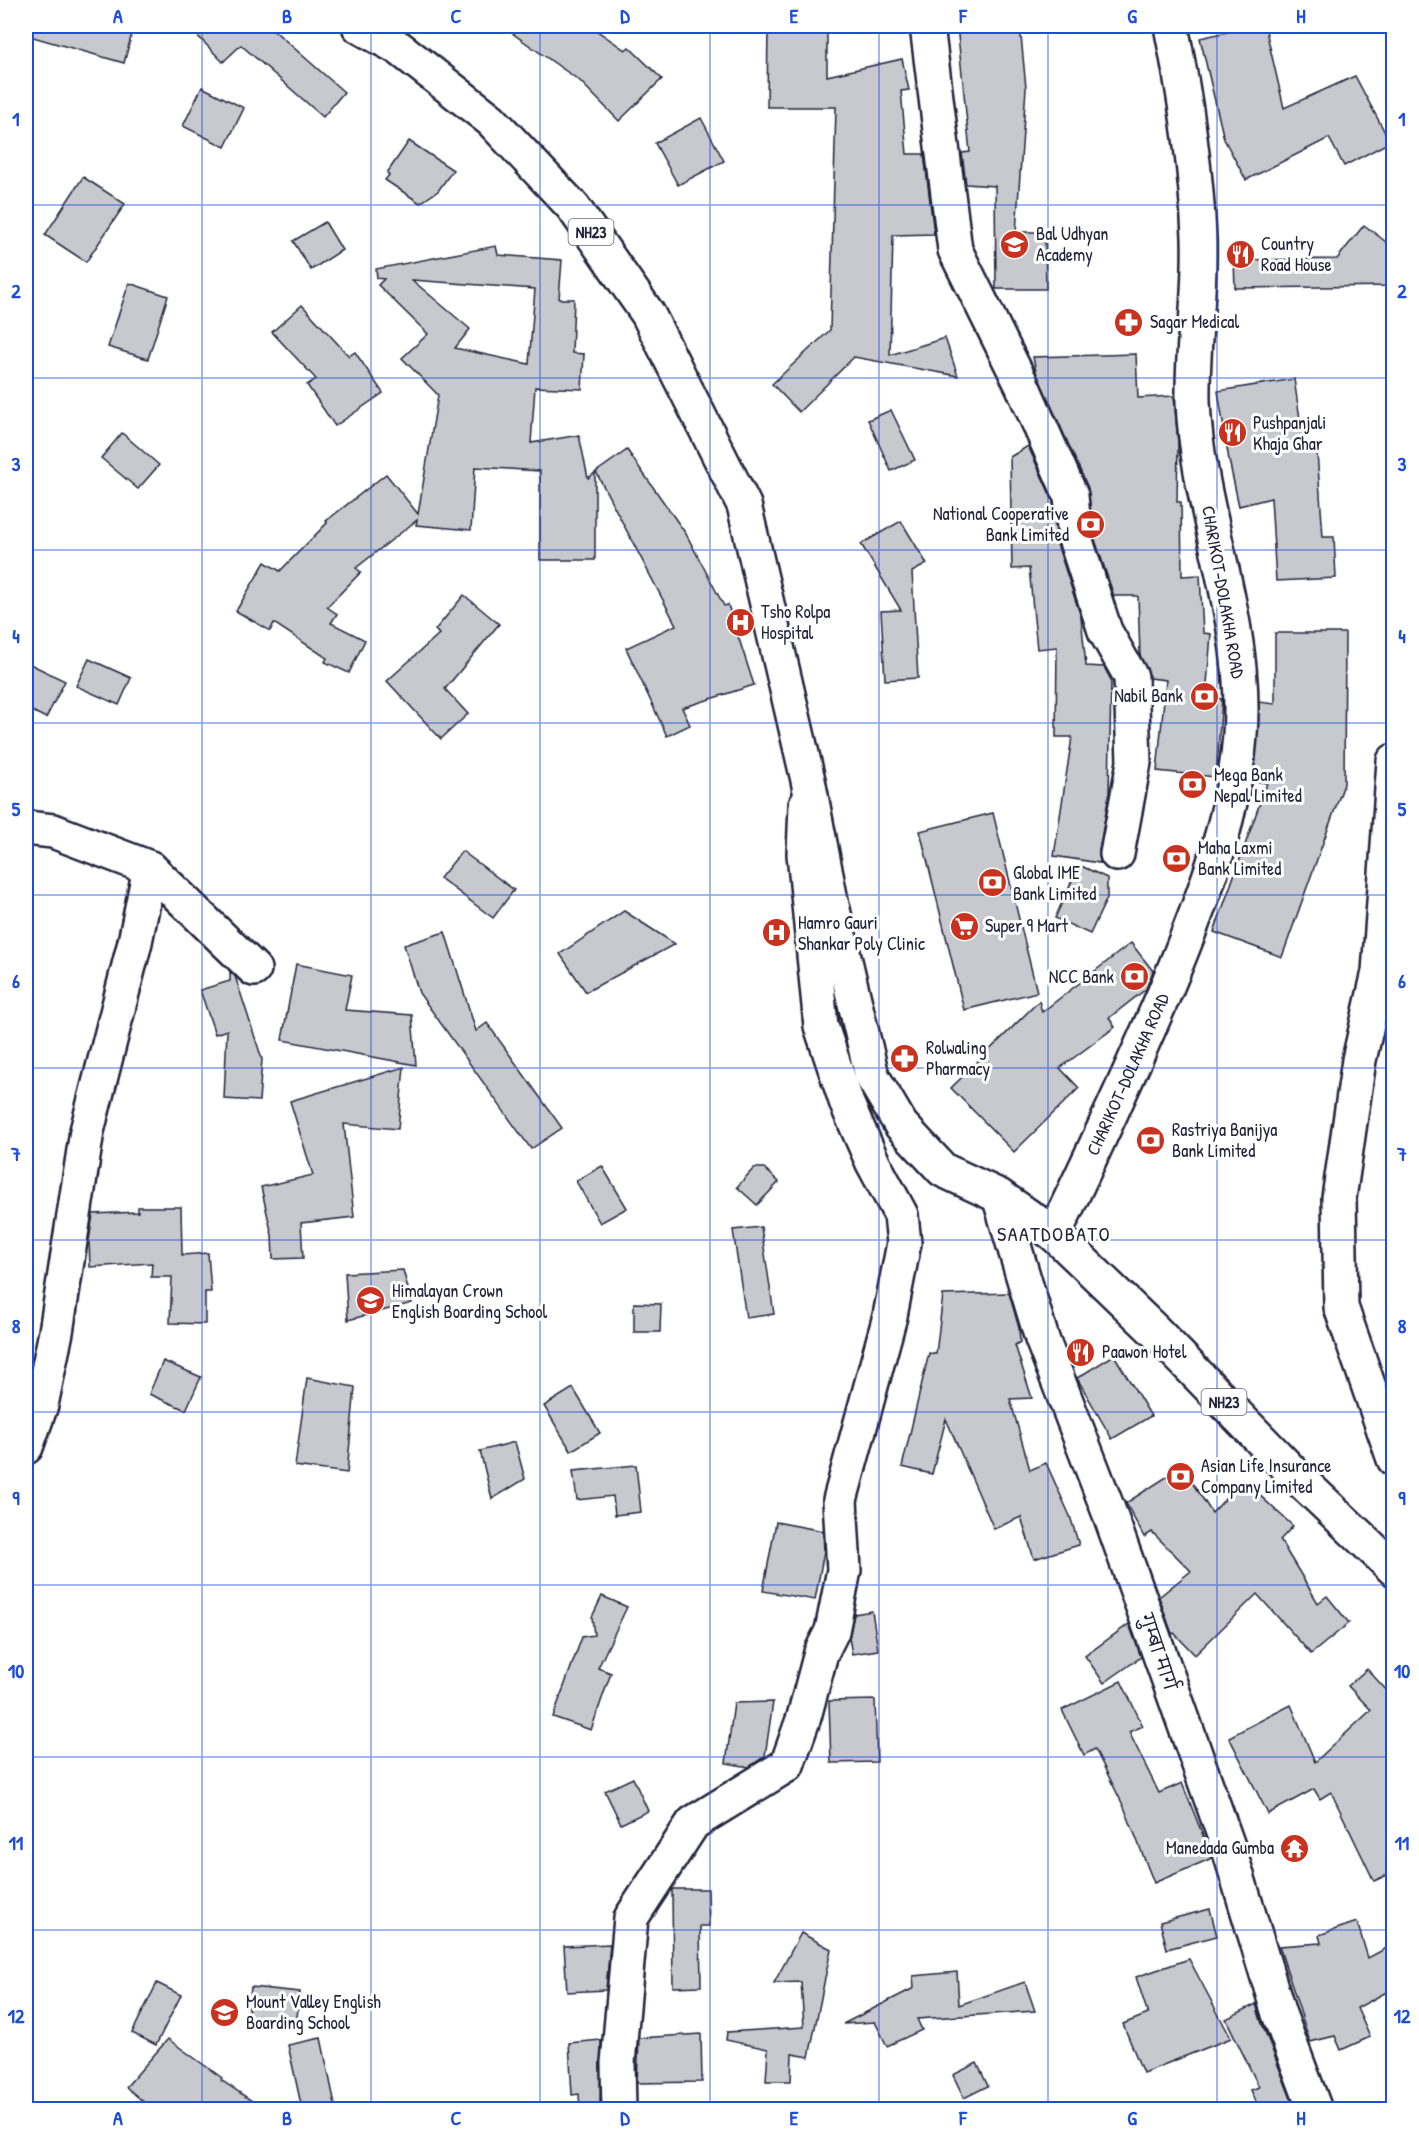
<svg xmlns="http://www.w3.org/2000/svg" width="1419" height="2135" viewBox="0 0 1419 2135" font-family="'Patrick Hand','Playpen Sans Deva',sans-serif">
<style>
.building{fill:#c8c8cf;stroke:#22223b;stroke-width:1.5;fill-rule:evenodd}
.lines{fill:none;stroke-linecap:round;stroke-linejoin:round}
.minor-casing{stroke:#22223b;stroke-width:38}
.major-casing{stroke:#22223b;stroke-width:38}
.minor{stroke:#fff;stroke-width:33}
.major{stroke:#fff;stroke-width:33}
.grid{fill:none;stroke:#1d4ed8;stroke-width:1.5;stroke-opacity:0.55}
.labels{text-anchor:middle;stroke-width:6;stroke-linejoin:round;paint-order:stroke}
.shield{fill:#fff;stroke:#646476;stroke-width:1.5}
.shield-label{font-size:16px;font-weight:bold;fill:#22223b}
.poi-label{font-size:18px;fill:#22223b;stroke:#fff;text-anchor:start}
.street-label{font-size:18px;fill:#22223b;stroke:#fff}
.neighbourhood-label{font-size:20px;letter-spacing:1.5px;fill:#22223b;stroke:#fff}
.neatline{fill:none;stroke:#1d4ed8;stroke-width:2}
.grid-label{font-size:20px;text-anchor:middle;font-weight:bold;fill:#1d4ed8}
</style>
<rect width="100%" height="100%" fill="#fff"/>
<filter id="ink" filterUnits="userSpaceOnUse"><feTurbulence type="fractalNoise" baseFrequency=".0167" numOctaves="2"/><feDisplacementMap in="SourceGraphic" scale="12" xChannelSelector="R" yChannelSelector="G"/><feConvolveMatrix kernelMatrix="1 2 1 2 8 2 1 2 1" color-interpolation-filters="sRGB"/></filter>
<g filter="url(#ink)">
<g class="building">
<polygon points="26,26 134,26 124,63 26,35"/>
<polygon points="188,26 269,26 344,92 323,117 241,45 223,62"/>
<polygon points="502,26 590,26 625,50 629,47 662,79 619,121 580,81"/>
<polygon points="768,26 827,26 827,76 902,59 909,90 901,91 907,154 924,154 934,234 893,235 890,355 945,338 958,376 854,357 799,412 772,384 830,330 836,107 767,107"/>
<polygon points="957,26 1020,26 1026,88 1016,232 1045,232 1046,289 996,289 995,186 966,184 962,153 970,152"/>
<polygon points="1254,26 1265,26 1284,108 1355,76 1390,142 1344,166 1329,138 1246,180 1224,139 1200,38"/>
<polygon points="202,87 244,108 225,147 183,126"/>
<polygon points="701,118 724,161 678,185 655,143"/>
<polygon points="409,141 453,170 438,191 420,203 385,180 389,175 387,173"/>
<polygon points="83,177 125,204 86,262 45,235"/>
<polygon points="325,222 342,250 311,270 293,241"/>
<polygon points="1364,225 1394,248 1394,286 1235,288 1234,260 1337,259"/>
<path d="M496,246L498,255L562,260L559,299H574L572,353L584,354L582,389L535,387L531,443L579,435L588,478L595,473V560H540V471L475,467L471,530L416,525L417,520L356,568L361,572L327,607L337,614L331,623L365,640L349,673L325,662L327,658L274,623L270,631L236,611L265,562L280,571L327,523L326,521L386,474L418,514L438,395L402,358L428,334L378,285L384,279L377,278L376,269ZM412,280L535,289L529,364L455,348L470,329Z"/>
<polygon points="129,283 168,296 148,359 108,347"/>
<polygon points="302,305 349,356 355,352 383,393 335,426 307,385 316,379 272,332"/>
<polygon points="1136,354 1138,398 1174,396 1178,443 1177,502 1181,502 1182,576 1200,575 1203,633 1211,634 1206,697 1222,699 1216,777 1157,771 1166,680 1150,678 1140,655 1138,596 1114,596 1093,534 1088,488 1036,372 1033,357"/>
<polygon points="1294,379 1305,452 1317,452 1323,537 1334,537 1336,578 1276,581 1271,498 1239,506 1229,460 1218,391"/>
<polygon points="891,410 915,460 891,471 868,420"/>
<polygon points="122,433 159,465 138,489 101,458"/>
<polygon points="1028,446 1053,501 1057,544 1081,617 1086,666 1104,667 1111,680 1109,795 1099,851 1100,863 1054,856 1072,737 1056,737 1057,647 1037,649 1029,568 1012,569 1010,457"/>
<polygon points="627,450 686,534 724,606 728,605 754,685 682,708 690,725 667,736 626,648 676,625 596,472"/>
<polygon points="901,521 927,564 912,572 918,678 885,680 881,611 901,610 861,544"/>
<polygon points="464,595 499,624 445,689 468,714 441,739 387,681 439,634 435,630"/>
<polygon points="1275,633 1345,633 1344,784 1282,957 1214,932 1267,783 1253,781 1259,702 1275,704"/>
<polygon points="89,659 131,678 119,705 76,686"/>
<polygon points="26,662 65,681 46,718 26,708"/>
<polygon points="993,813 1037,992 964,1010 920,831"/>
<polygon points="462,851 514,890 493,918 440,878"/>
<polygon points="1079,865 1107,878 1107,898 1090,934 1055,918"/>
<polygon points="624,911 675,944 586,992 560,954"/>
<polygon points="445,932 476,1031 487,1023 562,1128 531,1149 419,993 404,945"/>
<polygon points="1131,943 1153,971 1146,989 1109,1018 1115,1027 1060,1068 1079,1088 1014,1152 951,1088 1039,1001 1042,1012"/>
<polygon points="296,964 352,975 345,1010 412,1015 416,1065 282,1040"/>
<polygon points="230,972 235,976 262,1059 259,1101 224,1099 227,1030 215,1034 200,990 230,981"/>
<polygon points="404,1067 398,1129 344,1124 354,1217 301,1223 303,1258 273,1259 272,1235 261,1187 313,1175 290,1101"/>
<polygon points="602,1166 627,1208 600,1223 576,1181"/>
<polygon points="754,1168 764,1168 779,1182 757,1205 737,1187"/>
<polygon points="138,1207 181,1207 182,1255 208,1253 211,1292 205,1292 205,1324 170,1323 172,1277 151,1277 152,1263 90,1267 89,1241 93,1214 138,1212"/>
<polygon points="761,1227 774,1314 746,1318 733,1230"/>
<polygon points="403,1270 412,1303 348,1320 345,1273"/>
<polygon points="1009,1293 1019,1328 1020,1342 1015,1345 1032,1398 1010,1399 1030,1470 1046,1463 1070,1516 1079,1545 1034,1559 1021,1517 994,1529 946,1419 932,1474 902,1467 929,1353 936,1354 943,1295"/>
<polygon points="634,1303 661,1304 660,1332 634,1332"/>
<polygon points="1114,1355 1151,1416 1112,1439 1077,1378"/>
<polygon points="163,1361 201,1377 186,1410 149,1394"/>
<polygon points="307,1378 355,1387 347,1473 295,1466"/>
<polygon points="573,1388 600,1433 571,1451 544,1406"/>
<polygon points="515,1442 525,1479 492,1499 480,1451"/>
<polygon points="636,1465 641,1512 615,1515 613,1496 577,1500 573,1471"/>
<polygon points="1182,1467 1212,1513 1243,1480 1293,1526 1280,1540 1318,1603 1327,1596 1349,1623 1311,1654 1257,1594 1195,1655 1174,1633 1172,1634 1159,1597 1191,1571 1152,1532 1144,1537 1126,1503"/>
<polygon points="776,1522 823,1531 824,1551 815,1600 763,1591"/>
<polygon points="602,1596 627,1607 598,1668 611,1673 591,1730 553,1717 582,1637 594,1635 592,1617"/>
<polygon points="872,1611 878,1650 852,1654 849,1638 854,1614"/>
<polygon points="1129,1624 1141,1657 1104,1683 1085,1656"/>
<polygon points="1367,1669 1389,1693 1394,1688 1394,1872 1374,1881 1331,1792 1320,1799 1314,1789 1268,1814 1229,1737 1291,1705 1315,1762 1371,1710 1348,1686"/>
<polygon points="1121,1681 1143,1726 1129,1732 1159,1793 1182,1783 1212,1858 1154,1883 1124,1807 1095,1749 1084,1755 1062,1710"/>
<polygon points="875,1700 877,1762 831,1763 829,1701"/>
<polygon points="773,1702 765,1756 749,1767 726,1763 734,1703"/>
<polygon points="633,1778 648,1811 621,1824 605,1791"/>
<polygon points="672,1889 708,1889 709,1926 700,1926 701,1986 673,1987"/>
<polygon points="1210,1909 1217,1936 1167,1949 1160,1922"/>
<polygon points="1357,1922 1368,1958 1394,1944 1394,1988 1357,2008 1370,2037 1341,2050 1335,2036 1310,2042 1279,1946 1321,1943 1319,1935"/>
<polygon points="801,1933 831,1949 809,2057 792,2054 791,2081 766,2081 768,2049 726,2040 727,2032 804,2027 801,1982 774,1983"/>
<polygon points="610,1944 606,1990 567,1992 564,1946"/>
<polygon points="1189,1959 1231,2038 1143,2073 1123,2024 1148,2014 1136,1977"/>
<polygon points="957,1972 959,2005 1025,1982 1035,2011 917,2019 922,2030 887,2046 875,2022 843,2024 914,1988 913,1976"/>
<polygon points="157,1983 181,1995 156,2045 132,2033"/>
<polygon points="251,1987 300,1992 296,2026 247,2021"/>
<polygon points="1256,2004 1261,2021 1295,2109 1259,2109 1251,2090 1259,2087 1226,2019"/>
<polygon points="701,2034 702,2082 637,2083 639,2038"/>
<polygon points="321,2038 336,2109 302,2109 288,2045"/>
<polygon points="168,2039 222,2078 221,2080 264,2109 152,2109 126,2087"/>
<polygon points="601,2040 600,2109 580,2109 579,2094 572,2095 569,2043"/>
<polygon points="977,2063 988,2086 964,2098 953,2075"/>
</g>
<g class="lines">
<defs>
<g id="minor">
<polyline points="927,26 955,250 1022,385 1071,496 1075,538 1105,631 1131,677 1134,762 1117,854"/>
<polyline points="1394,761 1379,972 1359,1060 1339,1198 1341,1307 1394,1459"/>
<polyline points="26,828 53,831 150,868 254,969"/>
<polyline points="999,1196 1042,1339 1109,1512 1229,1849 1279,2014 1315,2110"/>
<polyline points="26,1447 41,1405 56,1332 87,1131 135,942 150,868"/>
<polyline points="619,2110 618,2063 631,1918 693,1823 787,1765 804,1717 821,1653 832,1631 844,1570 840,1500 890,1316 904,1243 901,1215 873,1163 847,1104 821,1026 804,854 806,805"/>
</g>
<g id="major">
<polyline points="359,26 399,48 491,120 573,207 648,314 744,505 808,780 831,901 872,1076 901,1125 943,1170 999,1196 1054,1234 1156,1332 1297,1477 1394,1569"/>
<path id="s1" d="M1054,1234C1092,1155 1129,1075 1164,994C1201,905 1240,809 1241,711C1242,605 1197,506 1193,401C1192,346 1201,292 1199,237C1196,166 1185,95 1171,26"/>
</g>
</defs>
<use href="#minor" class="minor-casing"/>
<use href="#major" class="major-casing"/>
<use href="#minor" class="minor"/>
<use href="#major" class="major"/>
</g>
</g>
<path class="grid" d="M202,26V2110M371,26V2110M540,26V2110M710,26V2110M879,26V2110M1048,26V2110M1217,26V2110M26,205H1394M26,378H1394M26,550H1394M26,723H1394M26,895H1394M26,1068H1394M26,1240H1394M26,1412H1394M26,1585H1394M26,1757H1394M26,1930H1394"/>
<defs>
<symbol id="school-disc" viewBox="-11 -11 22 22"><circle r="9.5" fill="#c8321e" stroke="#fff"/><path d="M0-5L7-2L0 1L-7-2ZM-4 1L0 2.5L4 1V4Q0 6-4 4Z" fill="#fff"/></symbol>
<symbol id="restaurant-disc" viewBox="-11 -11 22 22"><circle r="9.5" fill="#c8321e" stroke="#fff"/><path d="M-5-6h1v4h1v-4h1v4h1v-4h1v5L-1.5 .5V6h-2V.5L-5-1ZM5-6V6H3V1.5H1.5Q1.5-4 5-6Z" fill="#fff"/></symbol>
<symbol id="pharmacy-disc" viewBox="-11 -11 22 22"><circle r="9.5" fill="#c8321e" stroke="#fff"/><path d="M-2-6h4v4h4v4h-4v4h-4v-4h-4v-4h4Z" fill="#fff"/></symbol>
<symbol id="bank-disc" viewBox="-11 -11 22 22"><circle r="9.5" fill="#c8321e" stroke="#fff"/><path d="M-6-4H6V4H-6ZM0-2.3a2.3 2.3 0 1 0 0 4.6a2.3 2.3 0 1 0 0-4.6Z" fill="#fff"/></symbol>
<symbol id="hospital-disc" viewBox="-11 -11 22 22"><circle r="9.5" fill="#c8321e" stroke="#fff"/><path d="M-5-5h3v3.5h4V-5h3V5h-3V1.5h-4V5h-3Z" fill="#fff"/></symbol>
<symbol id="supermarket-disc" viewBox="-11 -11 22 22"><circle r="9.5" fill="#c8321e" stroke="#fff"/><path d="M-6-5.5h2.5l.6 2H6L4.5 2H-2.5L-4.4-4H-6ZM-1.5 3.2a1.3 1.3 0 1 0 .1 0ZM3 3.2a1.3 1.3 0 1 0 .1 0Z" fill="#fff"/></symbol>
<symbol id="temple-disc" viewBox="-11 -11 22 22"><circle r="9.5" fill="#c8321e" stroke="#fff"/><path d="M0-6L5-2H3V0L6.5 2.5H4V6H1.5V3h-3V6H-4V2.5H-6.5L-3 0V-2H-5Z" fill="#fff"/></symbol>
</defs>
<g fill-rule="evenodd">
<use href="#school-disc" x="998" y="228" width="33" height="33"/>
<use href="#restaurant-disc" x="1224" y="238" width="33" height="33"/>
<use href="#pharmacy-disc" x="1112" y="306" width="33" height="33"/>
<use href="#restaurant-disc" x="1216" y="416" width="33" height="33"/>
<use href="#bank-disc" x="1074" y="508" width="33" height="33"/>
<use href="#hospital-disc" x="724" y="606" width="33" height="33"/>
<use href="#bank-disc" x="1188" y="680" width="33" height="33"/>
<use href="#bank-disc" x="1176" y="768" width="33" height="33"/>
<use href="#bank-disc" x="1160" y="842" width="33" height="33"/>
<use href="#bank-disc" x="976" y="866" width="33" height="33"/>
<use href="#supermarket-disc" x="948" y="910" width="33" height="33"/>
<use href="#hospital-disc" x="760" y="916" width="33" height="33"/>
<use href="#bank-disc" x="1118" y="960" width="33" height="33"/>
<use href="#pharmacy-disc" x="888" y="1042" width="33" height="33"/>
<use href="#bank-disc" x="1134" y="1124" width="33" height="33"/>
<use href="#school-disc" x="354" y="1284" width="33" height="33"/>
<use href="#restaurant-disc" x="1064" y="1336" width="33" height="33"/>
<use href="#bank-disc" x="1164" y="1460" width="33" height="33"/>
<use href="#temple-disc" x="1278" y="1832" width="33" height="33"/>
<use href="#school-disc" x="208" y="1996" width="33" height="33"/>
</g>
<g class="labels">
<g class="shield">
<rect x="568.5" y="219" width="45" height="26" rx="4.5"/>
<rect x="1201.5" y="1389" width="45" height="26" rx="4.5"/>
</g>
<g class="shield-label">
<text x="591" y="238">NH23</text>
<text x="1224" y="1408">NH23</text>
</g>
<g class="poi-label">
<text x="1036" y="240">Bal Udhyan<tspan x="1036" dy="21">Academy</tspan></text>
<text x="1261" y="250">Country<tspan x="1261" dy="21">Road House</tspan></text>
<text x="1150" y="328">Sagar Medical</text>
<text x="1253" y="429">Pushpanjali<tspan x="1253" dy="21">Khaja Ghar</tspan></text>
<text x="1069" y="520" text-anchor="end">National Cooperative<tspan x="1069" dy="21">Bank Limited</tspan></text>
<text x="761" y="618">Tsho Rolpa<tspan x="761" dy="21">Hospital</tspan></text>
<text x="1183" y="702" text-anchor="end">Nabil Bank</text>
<text x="1214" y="781">Mega Bank<tspan x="1214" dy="21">Nepal Limited</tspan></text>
<text x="1198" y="854">Maha Laxmi<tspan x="1198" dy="21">Bank Limited</tspan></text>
<text x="1013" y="879">Global IME<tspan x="1013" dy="21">Bank Limited</tspan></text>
<text x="798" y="929">Hamro Gauri<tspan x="798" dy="21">Shankar Poly Clinic</tspan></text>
<text x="985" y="932">Super 9 Mart</text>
<text x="1114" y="983" text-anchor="end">NCC Bank</text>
<text x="926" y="1054">Rolwaling<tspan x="926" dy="21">Pharmacy</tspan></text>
<text x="1172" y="1136">Rastriya Banijya<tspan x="1172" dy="21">Bank Limited</tspan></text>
<text x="392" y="1297">Himalayan Crown<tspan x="392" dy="21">English Boarding School</tspan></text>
<text x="1102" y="1358">Paawon Hotel</text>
<text x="1201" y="1472">Asian Life Insurance<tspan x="1201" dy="21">Company Limited</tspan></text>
<text x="1274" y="1854" text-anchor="end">Manedada Gumba</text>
<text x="246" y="2008">Mount Valley English<tspan x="246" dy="21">Boarding School</tspan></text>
</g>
<g class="street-label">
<text transform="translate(1223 592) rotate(80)" y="6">CHARIKOT-DOLAKHA ROAD</text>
<text dy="6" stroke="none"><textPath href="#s1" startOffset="176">CHARIKOT-DOLAKHA ROAD</textPath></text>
<text transform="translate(1158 1652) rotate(71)" y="6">गुम्बा मार्ग</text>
</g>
<g class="neighbourhood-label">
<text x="1054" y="1241">SAATDOBATO</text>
</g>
</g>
<rect width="1419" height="2135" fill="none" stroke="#fff" stroke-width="66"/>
<rect x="33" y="33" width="1353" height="2069" class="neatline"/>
<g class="grid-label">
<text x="118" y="23">A</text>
<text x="287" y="23">B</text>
<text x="456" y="23">C</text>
<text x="625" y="23">D</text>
<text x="794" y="23">E</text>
<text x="963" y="23">F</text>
<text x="1132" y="23">G</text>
<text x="1301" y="23">H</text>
<text x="16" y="126">1</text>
<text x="1402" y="126">1</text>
<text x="16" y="298">2</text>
<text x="1402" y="298">2</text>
<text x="16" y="471">3</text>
<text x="1402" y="471">3</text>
<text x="16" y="643">4</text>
<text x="1402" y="643">4</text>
<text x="16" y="816">5</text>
<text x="1402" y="816">5</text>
<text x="16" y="988">6</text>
<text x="1402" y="988">6</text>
<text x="16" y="1161">7</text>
<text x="1402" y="1161">7</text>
<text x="16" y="1333">8</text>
<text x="1402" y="1333">8</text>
<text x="16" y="1505">9</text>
<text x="1402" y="1505">9</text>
<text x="16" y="1678">10</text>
<text x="1402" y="1678">10</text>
<text x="16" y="1850">11</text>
<text x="1402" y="1850">11</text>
<text x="16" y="2023">12</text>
<text x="1402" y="2023">12</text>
<text x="118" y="2125">A</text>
<text x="287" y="2125">B</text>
<text x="456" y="2125">C</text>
<text x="625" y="2125">D</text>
<text x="794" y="2125">E</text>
<text x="963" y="2125">F</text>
<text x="1132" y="2125">G</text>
<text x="1301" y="2125">H</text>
</g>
</svg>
